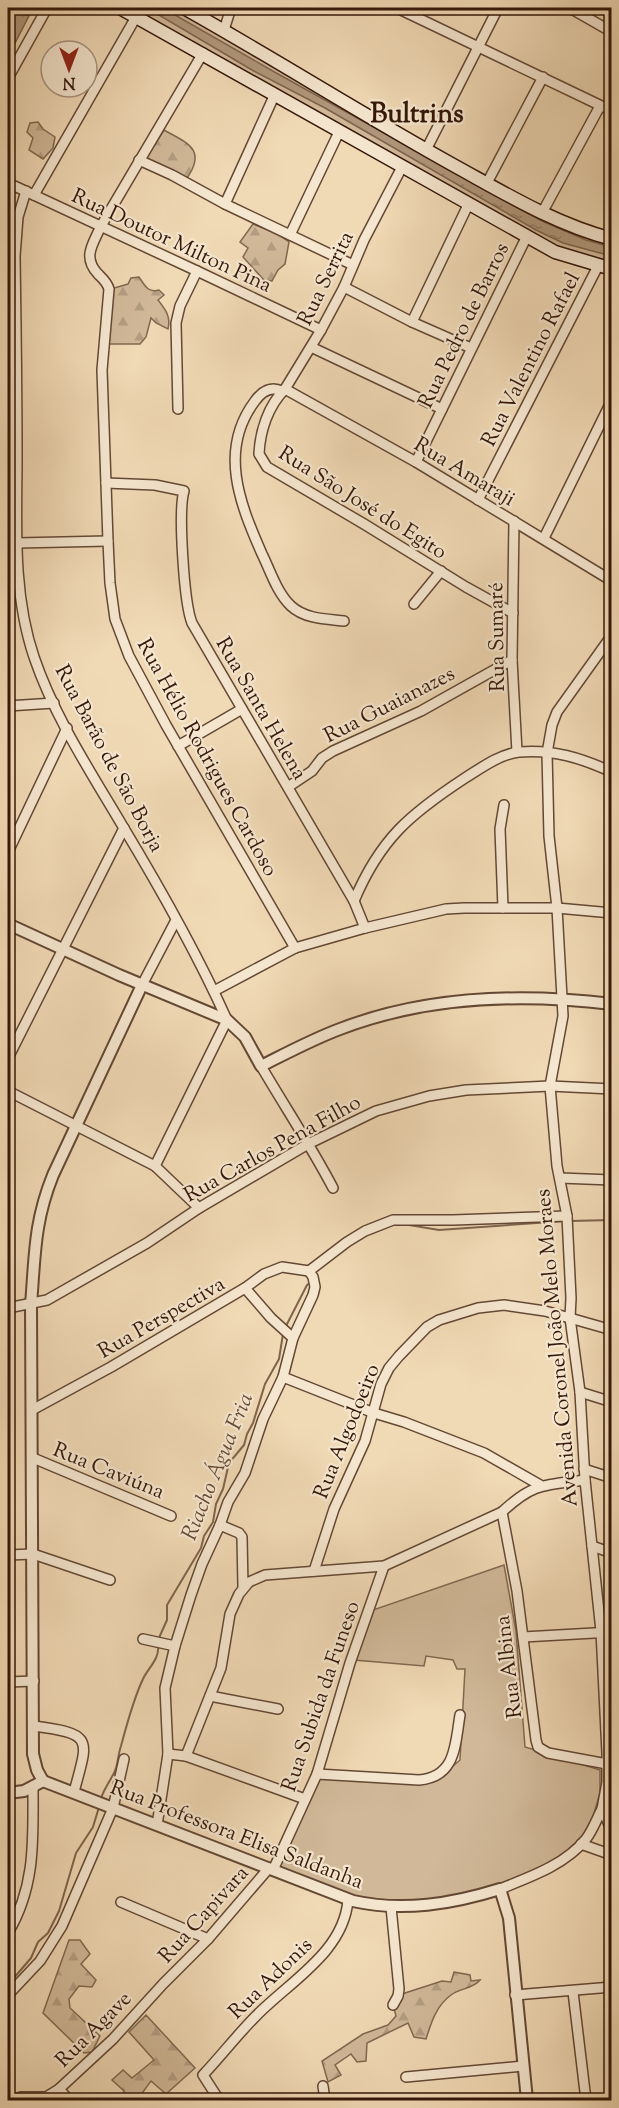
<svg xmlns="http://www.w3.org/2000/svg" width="619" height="2108" viewBox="0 0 619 2108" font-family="'Sorts Mill Goudy',serif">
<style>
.grass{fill:#d0b898;stroke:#826850;stroke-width:1.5}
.forest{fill:url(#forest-firs);stroke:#826850;stroke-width:1.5}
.water{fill:url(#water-ripples);stroke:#7f644d;stroke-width:1.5}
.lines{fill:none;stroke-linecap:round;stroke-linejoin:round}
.stream{stroke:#7f644d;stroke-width:2}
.minor-casing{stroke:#644834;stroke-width:12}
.tertiary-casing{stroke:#644834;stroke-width:14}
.secondary-casing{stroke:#351709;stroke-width:15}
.minor{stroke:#f5e6cf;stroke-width:9}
.tertiary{stroke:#f5e6cf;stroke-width:10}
.secondary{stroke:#f5e6cf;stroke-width:12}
.labels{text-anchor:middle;stroke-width:4.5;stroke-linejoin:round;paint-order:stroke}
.street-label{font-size:21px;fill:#351709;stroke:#f5e6cf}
.water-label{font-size:22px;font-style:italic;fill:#664a37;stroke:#f5e6cf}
.district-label{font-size:27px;font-weight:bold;fill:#351709;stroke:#f5e6cf}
</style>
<defs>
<pattern id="forest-firs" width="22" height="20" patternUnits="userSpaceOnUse" patternTransform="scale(1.5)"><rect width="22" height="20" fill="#d0b898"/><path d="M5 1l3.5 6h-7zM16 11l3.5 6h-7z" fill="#b39d82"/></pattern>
<pattern id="water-ripples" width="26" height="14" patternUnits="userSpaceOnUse" patternTransform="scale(1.5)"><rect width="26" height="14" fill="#b0977b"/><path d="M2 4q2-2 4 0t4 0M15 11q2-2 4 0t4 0" fill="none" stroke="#907a63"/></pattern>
</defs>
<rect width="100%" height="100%" fill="#f0d9b5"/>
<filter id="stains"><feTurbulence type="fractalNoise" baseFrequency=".00333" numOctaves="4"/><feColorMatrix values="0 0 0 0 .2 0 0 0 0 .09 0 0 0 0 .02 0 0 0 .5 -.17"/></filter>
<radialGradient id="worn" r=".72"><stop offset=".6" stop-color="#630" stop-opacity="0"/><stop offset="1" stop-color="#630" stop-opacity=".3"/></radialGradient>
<g class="grass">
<polygon points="127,8 178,8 359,113 611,242 611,266 562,251"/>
<polygon points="504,1565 516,1631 525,1747 600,1770 600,1793 587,1837 556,1862 495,1889 447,1902 377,1905 277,1869 314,1778 436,1781 460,1760 465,1669 457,1669 453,1660 426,1656 424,1666 354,1660 370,1611"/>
</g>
<g class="forest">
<polygon points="38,122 43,129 55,137 53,148 43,159 29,150 33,138 27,132 30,123"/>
<path d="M164,130C187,143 207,149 187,178L145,159Z"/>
<polygon points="253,224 276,233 289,242 285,264 278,270 272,281 264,280 243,257 248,248 240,242"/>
<path d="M139,277C145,286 148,293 159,290L164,295L158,300C166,310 171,317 168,329L156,323L151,318L146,337L140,344H106L114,288L128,284L131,278Z"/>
<polygon points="69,1940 80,1940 90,1954 81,1964 96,1980 92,1987 79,1986 69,1999 70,2008 100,2036 92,2052 84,2053 43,2013"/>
<path d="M454,1972L470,1975L471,1981L480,1980C473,1989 460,1988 451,1995C436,2006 431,2023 426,2039L414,2037L408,2023L367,2043L366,2061L357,2062L351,2054L335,2065L341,2075L328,2082L322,2061L363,2034L388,2025L396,2016L393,2005L402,1994L442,1981L451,1982Z"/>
<polygon points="146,2015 195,2068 166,2094 151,2081 137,2100 119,2100 124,2091 112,2080 123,2070 132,2078 154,2060 129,2032"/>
</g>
<g class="water">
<polygon points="18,8 33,8 8,57 8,26"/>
<polygon points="147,8 163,8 271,70 542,221 586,240 611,247 611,256 563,243 536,230 325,108 252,70"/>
</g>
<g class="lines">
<g class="stream">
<polyline points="570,1221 612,1220"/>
<polyline points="403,1224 439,1230 565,1221"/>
<polyline points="286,1326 307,1285 311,1282"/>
<polyline points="158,1640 167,1620 167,1605 201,1548 204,1536 213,1522 216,1504 223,1489 229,1463 244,1445 247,1434 253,1423 265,1384 279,1359 283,1334"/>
<path d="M101,1798C105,1787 109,1783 114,1773C118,1766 118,1754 121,1746C127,1724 133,1700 143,1679C148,1668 160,1659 158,1645"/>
<polyline points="8,1985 31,1958 38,1942 48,1933 59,1911 76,1853 93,1827 99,1807"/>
</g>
<defs>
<g id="minor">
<polyline points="397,8 612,111"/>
<polyline points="570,8 612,32"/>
<polyline points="224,30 231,8"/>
<path d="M203,53L101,226C93,244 82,257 98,274C103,279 107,282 109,289L102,370L108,541L110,583L115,619L129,656L166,725L295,948"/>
<polyline points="8,78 47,8"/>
<polyline points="426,150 498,8"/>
<polyline points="139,160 172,175 225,204 353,265"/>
<polyline points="402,167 364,240 344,287 321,330 285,389 416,462 612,581"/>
<polyline points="8,183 197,271 321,330"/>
<polyline points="487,183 543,77"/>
<path d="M26,191L18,217L15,256C16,322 17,388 17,455C17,522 12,592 34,657C54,716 90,771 122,825C160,888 197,953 227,1020L155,1166"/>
<polyline points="34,195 136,17"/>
<polyline points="225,204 275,94"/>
<polyline points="542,213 600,106"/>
<polyline points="290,235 339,132"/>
<polyline points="344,287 412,322 471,348"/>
<polyline points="412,322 468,205"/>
<polyline points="311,347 442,409"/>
<path d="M285,389C268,406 260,431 259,454L267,467L364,524L466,587L513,613"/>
<path d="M282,391C271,386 262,391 255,401C218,450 240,504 262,554C270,570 277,593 291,606C305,619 326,619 344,621"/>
<polyline points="178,409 176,323 180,306 197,271"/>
<polyline points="416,462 527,236"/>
<path d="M106,483L155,485L184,491C178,511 184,603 192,623L354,901L365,928"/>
<polyline points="478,500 598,266"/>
<polyline points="514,521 512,660 517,752"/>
<polyline points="544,538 612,400"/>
<polyline points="17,543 108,541"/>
<polyline points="414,604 441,571"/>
<polyline points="612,635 557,712 552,725 547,753 549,836 557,908 563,1016 550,1086 557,1166 567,1216 571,1298 570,1318 580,1392 585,1480 601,1631 607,1753 607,1782 602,1809 612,1831"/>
<polyline points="8,706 54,703"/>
<polyline points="178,746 242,709"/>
<polyline points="288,787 312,771 322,758 333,751 421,711 512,660"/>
<polyline points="8,852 67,728"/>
<path d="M354,901C380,839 410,814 465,778C481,768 500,754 519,752C553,749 581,758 612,772"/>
<polyline points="503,908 500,829 504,805"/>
<polyline points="142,985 176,920"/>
<polyline points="214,991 295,948 365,928 446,909 464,908 557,908 612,913"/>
<polyline points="8,1058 124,828"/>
<path d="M261,1066C285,1107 311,1146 333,1188"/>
<polyline points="8,1091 155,1166 199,1208"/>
<polyline points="560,1178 612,1180"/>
<polyline points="309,1271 347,1242 365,1231 393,1220 453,1220 567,1216"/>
<polyline points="245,1288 271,1318 293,1338"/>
<polyline points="8,1308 47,1300 147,1243 199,1208 308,1144 376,1111 429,1096 466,1090 550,1086 612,1089"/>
<polyline points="283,1377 374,1413 404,1422 484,1453 540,1485"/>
<polyline points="580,1392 612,1402"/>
<polyline points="32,1410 111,1367 245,1288 264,1274 282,1267 309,1271"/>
<polyline points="33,1458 171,1516"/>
<polyline points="584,1469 612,1478"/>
<polyline points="502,1512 517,1591 536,1740 538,1747 548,1753 607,1764"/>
<polyline points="220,1525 228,1502 245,1473 263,1419 283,1377 293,1338 313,1295 315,1287 313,1277 309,1271"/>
<polyline points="592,1546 612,1553"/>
<polyline points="8,1555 33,1554 110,1580"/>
<polyline points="314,1571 334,1509 365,1441 381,1384 389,1368 399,1356 427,1327 439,1320 478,1308 504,1305 545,1311 612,1330"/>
<polyline points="523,1637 612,1632"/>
<polyline points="143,1639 175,1646"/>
<polyline points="8,1682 34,1681"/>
<polyline points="210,1696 278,1709"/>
<path d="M34,1726C95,1734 88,1739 74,1792"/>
<path d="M168,1754L186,1756L221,1668L230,1614L239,1594L249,1582L265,1575L384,1566L502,1512C533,1483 544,1485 585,1480"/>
<polyline points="186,1756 305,1799"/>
<path d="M317,1774L419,1780C456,1777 455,1745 460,1715"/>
<polyline points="157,1825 168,1754 165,1688 175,1646 191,1595 202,1564 220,1525 239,1533 242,1537 243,1587"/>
<polyline points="581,1844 612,1855"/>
<polyline points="273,1870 317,1774 350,1663 384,1566"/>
<path d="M500,1889C530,1877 565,1865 586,1839C593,1830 597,1818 602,1809"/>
<polyline points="121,1902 208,1939"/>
<polyline points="391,1907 399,1989 398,1996 393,2005"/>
<path d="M8,1933C36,1886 33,1839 33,1786"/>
<polyline points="573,1992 586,2100"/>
<polyline points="8,1995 40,1961 62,1926 113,1808 124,1759"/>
<polyline points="515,1995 612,1987"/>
<polyline points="406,2077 523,2066"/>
<polyline points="323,2086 325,2100"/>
<polyline points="59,2089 69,2100"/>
<polyline points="11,2100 21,2097 46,2097 59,2089 113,2039 163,1984 208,1939 269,1868"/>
<path d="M219,2100L203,2075C221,2056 237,2035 256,2016C289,1982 344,1952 348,1900"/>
</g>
<g id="tertiary">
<path d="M8,924L119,975L227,1020L245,1037L261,1066C287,1053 313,1039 340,1029C426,996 521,993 612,1004"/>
<path d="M43,1781L37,1770L33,1754L31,1305C35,1255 34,1222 53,1175L142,985"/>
<path d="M43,1781L353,1901C403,1912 452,1904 500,1889L509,1918L527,2100"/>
<polyline points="8,1793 24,1791 43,1781"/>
</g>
<g id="secondary">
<polyline points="120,8 555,252 612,269"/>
<path d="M184,8C275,59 363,115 455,166C506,194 555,224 612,239"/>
</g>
</defs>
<use href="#minor" class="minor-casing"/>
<use href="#tertiary" class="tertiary-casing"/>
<use href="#secondary" class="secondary-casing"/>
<use href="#minor" class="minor"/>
<use href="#tertiary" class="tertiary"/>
<use href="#secondary" class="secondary"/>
</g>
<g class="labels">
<g class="street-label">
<text transform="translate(172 240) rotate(25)" y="7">Rua Doutor Milton Pina</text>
<text transform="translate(325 278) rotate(-64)" y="7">Rua Serrita</text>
<text transform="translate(463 325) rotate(-64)" y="7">Rua Pedro de Barros</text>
<text transform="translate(530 359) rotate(-63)" y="7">Rua Valentino Rafael</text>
<text transform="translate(465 471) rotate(31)" y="7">Rua Amaraji</text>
<text transform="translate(363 502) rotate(32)" y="7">Rua São José do Egito</text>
<text transform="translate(496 637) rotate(-91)" y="7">Rua Sumaré</text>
<text transform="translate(389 704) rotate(-27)" y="7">Rua Guaianazes</text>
<text transform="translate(262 708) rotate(60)" y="7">Rua Santa Helena</text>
<text transform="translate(208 757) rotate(61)" y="7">Rua Hélio Rodrigues Cardoso</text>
<text transform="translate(110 758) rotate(62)" y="7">Rua Barão de São Borja</text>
<text transform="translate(272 1148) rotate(-29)" y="7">Rua Carlos Pena Filho</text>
<text transform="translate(161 1317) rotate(-30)" y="7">Rua Perspectiva</text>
<text transform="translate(556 1348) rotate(-95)" y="7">Avenida Coronel João Melo Moraes</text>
<text transform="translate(346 1431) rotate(-68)" y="7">Rua Algodoeiro</text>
<text transform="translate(109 1470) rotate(22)" y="7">Rua Caviúna</text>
<text transform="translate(508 1667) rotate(-97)" y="7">Rua Albina</text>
<text transform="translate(320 1696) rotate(-71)" y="7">Rua Subida da Funeso</text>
<text transform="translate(237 1834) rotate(21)" y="7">Rua Professora Elisa Saldanha</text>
<text transform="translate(203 1914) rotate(-48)" y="7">Rua Capivara</text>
<text transform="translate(270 1978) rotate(-44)" y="7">Rua Adonis</text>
<text transform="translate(93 2029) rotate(-45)" y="7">Rua Agave</text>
</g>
<g class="water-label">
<text transform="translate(216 1466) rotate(-68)" y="8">Riacho Água Fria</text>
</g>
<g class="district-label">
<text x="417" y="122">Bultrins</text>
</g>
</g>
<rect width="619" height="2108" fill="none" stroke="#f0d9b5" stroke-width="30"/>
<rect x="9" y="9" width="601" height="2090" fill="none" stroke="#351709" stroke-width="3"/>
<rect x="15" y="15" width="589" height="2078" fill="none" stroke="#351709" stroke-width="1.5"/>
<g transform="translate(69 69) rotate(180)"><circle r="28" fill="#f5e6cf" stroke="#a89380" stroke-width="1.5"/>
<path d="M0-4.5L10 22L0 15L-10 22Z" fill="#8f2418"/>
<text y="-9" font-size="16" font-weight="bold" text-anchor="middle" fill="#351709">N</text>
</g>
<rect width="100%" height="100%" filter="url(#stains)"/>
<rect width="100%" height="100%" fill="url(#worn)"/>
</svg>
